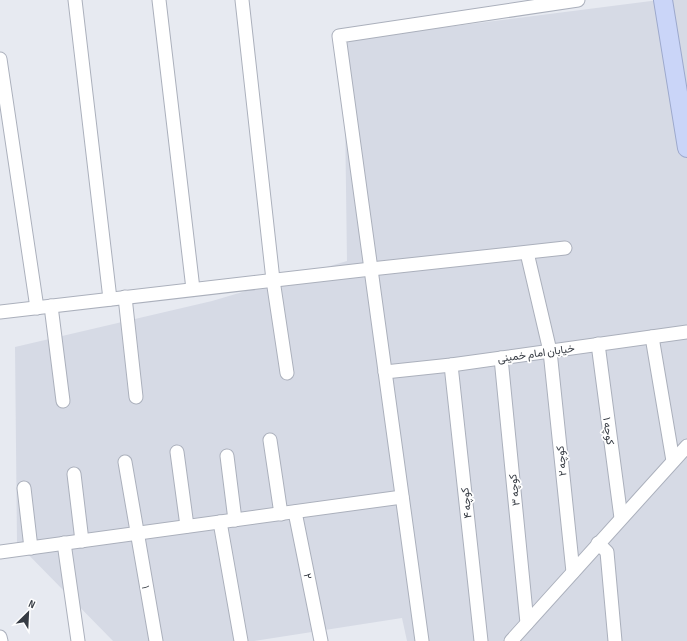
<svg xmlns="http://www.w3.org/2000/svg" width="687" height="641" viewBox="0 0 687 641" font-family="'Sofia Sans Condensed',Vazirmatn,sans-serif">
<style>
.residential{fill:#d6dae5}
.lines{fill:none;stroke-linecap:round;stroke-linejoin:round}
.street-casing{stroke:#abb0bc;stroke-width:15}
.secondary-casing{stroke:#9ca8cc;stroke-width:20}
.street{stroke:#fff;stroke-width:13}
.secondary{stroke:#cad5f8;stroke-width:18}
.labels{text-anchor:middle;stroke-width:3.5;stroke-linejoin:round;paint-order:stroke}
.street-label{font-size:11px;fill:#373c44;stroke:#fff}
</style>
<rect width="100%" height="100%" fill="#e7eaf1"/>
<polygon class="residential" points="659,0 687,0 687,641 407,641 402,618 254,641 113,641 17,543 15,347 212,301 347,261 344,40"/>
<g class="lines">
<defs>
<g id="street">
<polyline points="75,0 110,299"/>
<polyline points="159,0 193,289"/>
<polyline points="242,0 273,280 287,373"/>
<polyline points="0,59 37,308"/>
<polyline points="528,257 550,351 573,572"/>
<polyline points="125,297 136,397"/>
<polyline points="51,306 63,401"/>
<polyline points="0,312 371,269 565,248"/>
<polyline points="652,337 673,461"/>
<polyline points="598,344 621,518"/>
<polyline points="501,358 527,623"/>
<polyline points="451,365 481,641"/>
<polyline points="385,372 451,365 687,332"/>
<polyline points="270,440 281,514"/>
<polyline points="177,452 187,526"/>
<polyline points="227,456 235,520"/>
<polyline points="125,462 156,641"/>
<polyline points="74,474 82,541"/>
<polyline points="24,488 31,548"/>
<polyline points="295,512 321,641"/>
<polyline points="220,522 241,641"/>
<polyline points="64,543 78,641"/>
<polyline points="598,543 607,552 615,641"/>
<polyline points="0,552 402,497"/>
<polyline points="0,637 1,641"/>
<polyline points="422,641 339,36 578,0"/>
<polyline points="511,641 687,446"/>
</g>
<polyline id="secondary" points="663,0 687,148"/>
</defs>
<use href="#street" class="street-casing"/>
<use href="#secondary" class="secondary-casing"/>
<use href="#street" class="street"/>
<use href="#secondary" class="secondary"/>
</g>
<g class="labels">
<g class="street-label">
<text transform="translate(536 353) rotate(-8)" y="4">خیابان امام خمینی</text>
<text transform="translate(609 431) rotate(82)" y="4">کوچه ۱</text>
<text transform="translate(561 461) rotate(-96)" y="4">کوچه ۲</text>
<text transform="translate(514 490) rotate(-96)" y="4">کوچه ۳</text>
<text transform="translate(466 503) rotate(-96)" y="4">کوچه ۴</text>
<text transform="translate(308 576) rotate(79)" y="4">۲</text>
<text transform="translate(146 587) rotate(80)" y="4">۱</text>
</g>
</g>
<g transform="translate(28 613) rotate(24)" stroke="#ffffff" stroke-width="3" paint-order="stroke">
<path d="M0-3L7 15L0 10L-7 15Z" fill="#373c44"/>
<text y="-6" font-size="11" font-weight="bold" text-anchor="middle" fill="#373c44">N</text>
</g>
</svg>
